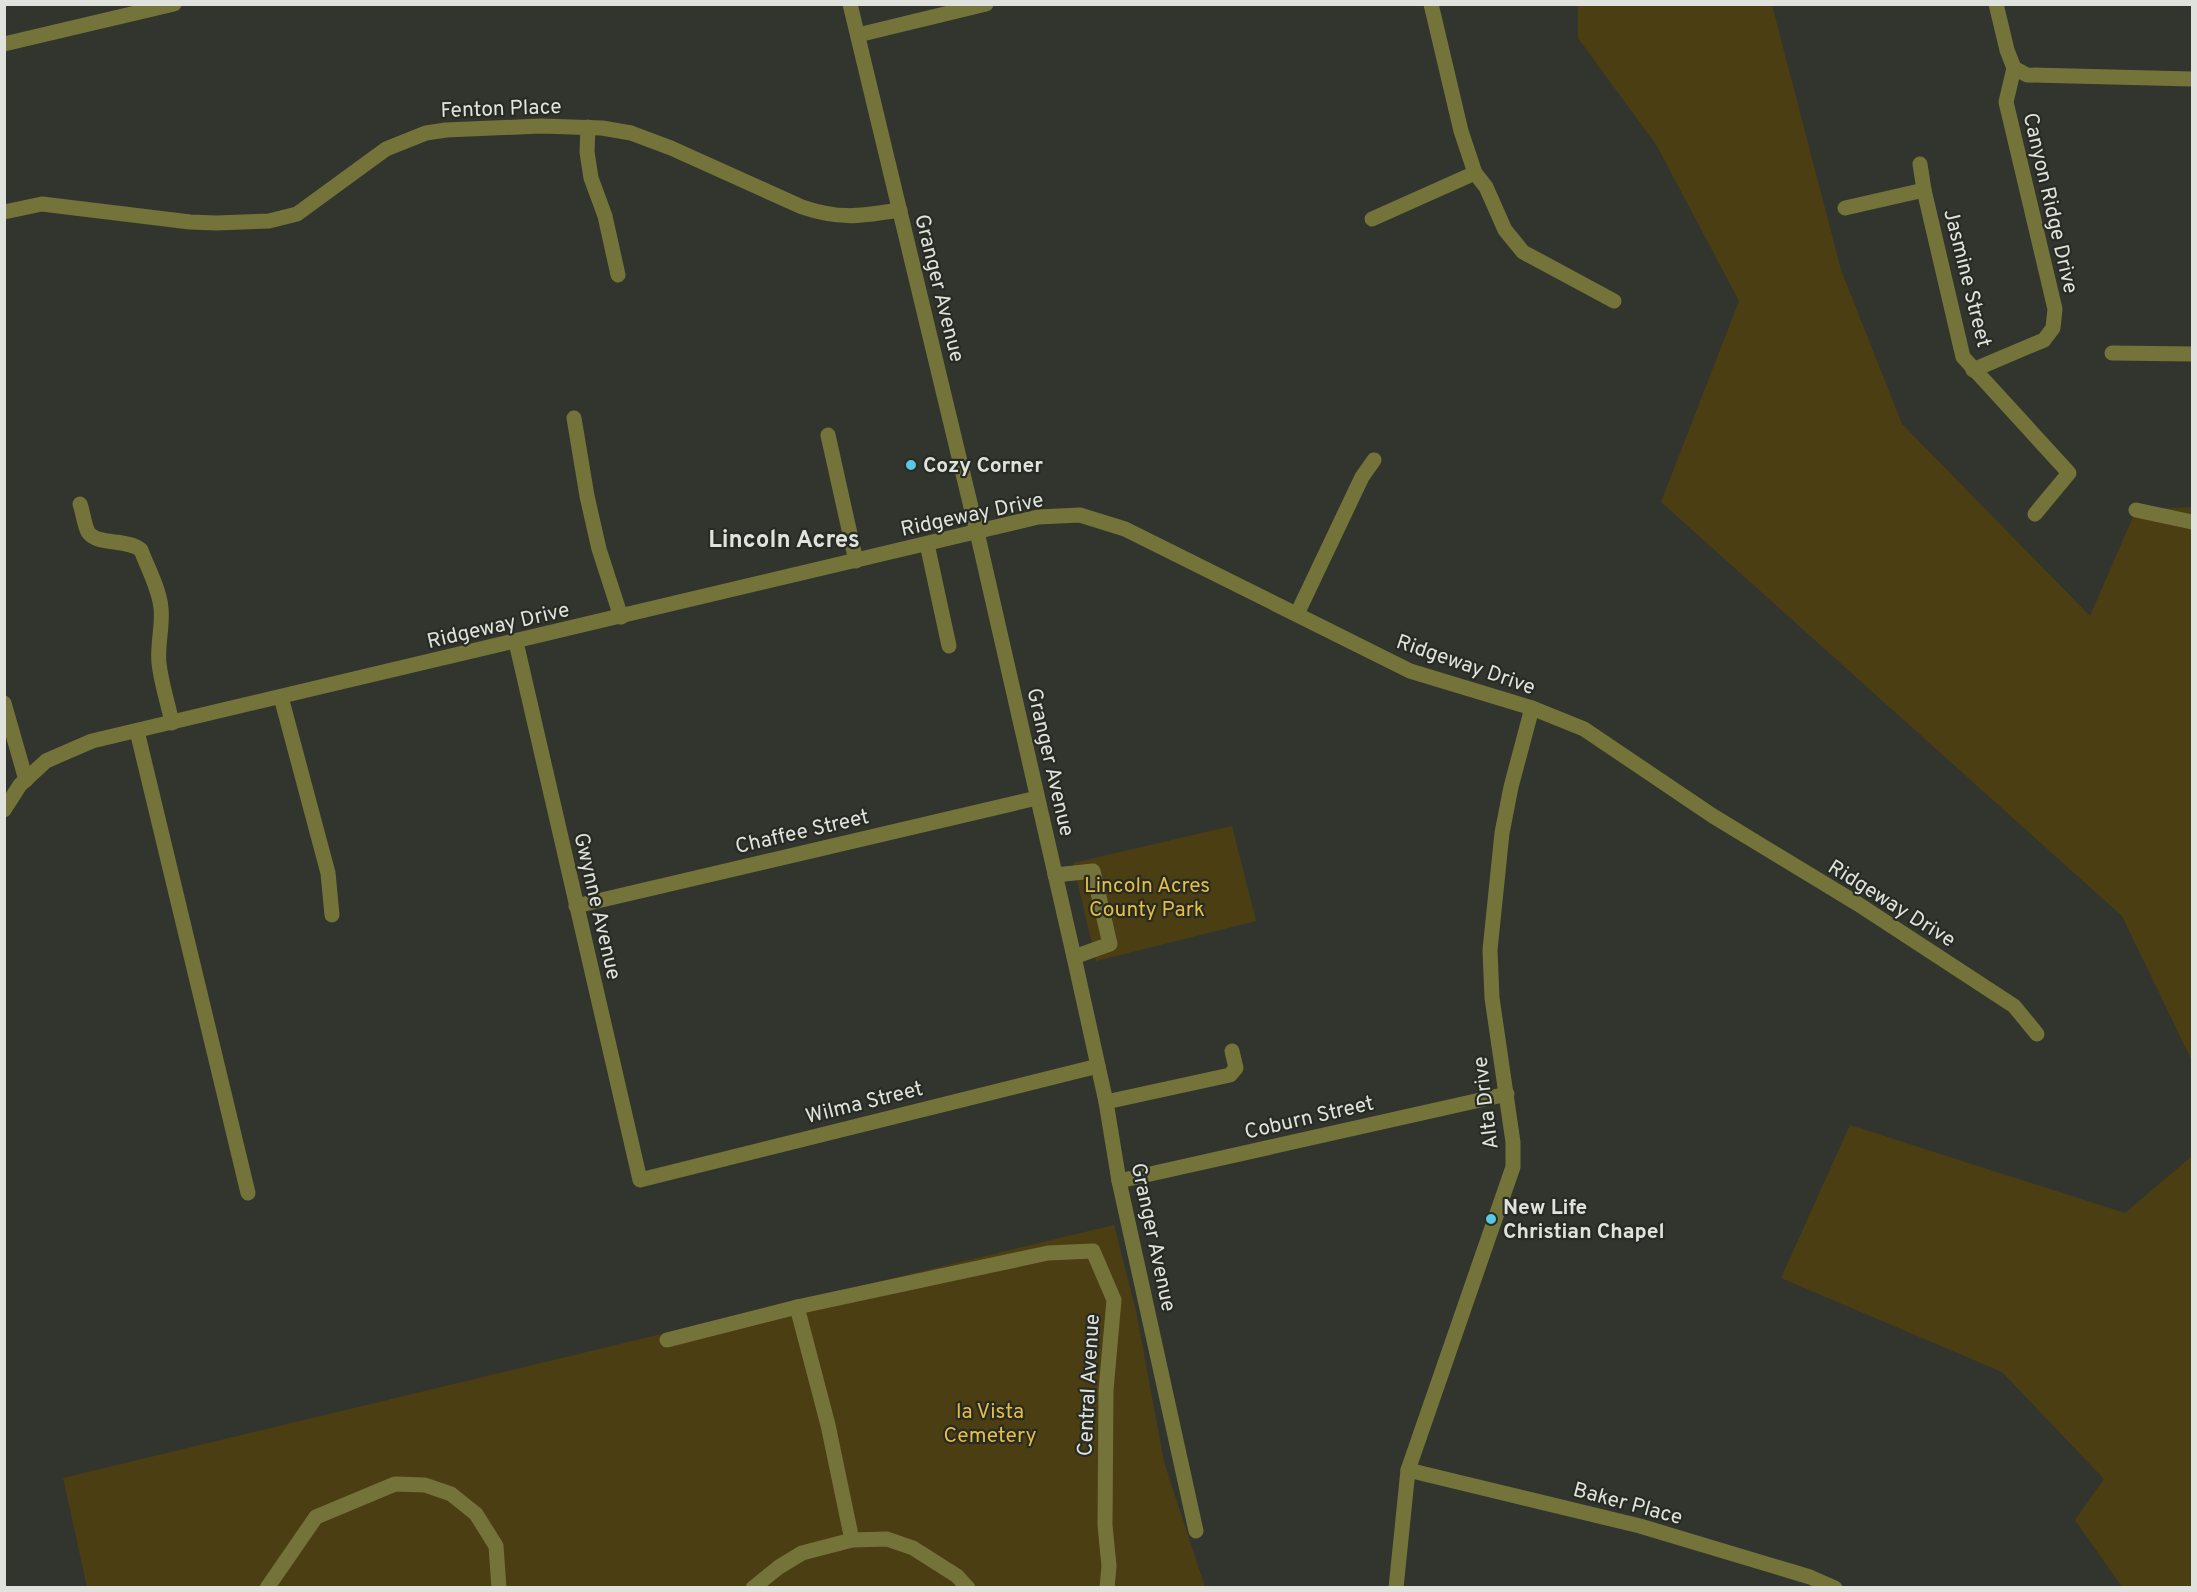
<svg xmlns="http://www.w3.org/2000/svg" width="2197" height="1592" viewBox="0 0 2197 1592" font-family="Overpass,sans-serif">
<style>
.green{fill:#4c3e13}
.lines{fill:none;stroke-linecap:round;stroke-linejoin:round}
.minor{stroke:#74743a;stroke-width:15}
.poi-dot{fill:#58c8e4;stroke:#282b23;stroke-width:2}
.labels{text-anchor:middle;stroke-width:4.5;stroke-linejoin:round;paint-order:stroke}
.street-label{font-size:21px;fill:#e0e2dd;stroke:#282b23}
.poi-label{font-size:21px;font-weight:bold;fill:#e0e2dd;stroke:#282b23;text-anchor:start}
.park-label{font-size:21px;fill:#e7be41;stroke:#282b23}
.quarter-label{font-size:24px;font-weight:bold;fill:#e0e2dd;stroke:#282b23}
</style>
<rect width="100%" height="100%" fill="#32352d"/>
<g class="green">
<polygon points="1578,5 1772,5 1841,270 1902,424 2090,616 2136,510 2192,507 2192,1061 2122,916 1661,502 1739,301 1657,146 1578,38"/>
<polygon points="1232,826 1256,921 1096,961 1073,863"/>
<polygon points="1850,1125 2125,1213 2192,1156 2192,1587 2122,1587 2075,1520 2104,1479 2002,1372 1781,1278"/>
<polygon points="1114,1225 1136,1311 1164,1462 1205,1587 87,1587 63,1478"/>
</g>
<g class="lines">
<g class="minor">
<polyline points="850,4 977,532 1074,957 1106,1102 1119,1181 1196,1531"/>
<polyline points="1431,4 1461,131 1475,173 1486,187 1505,230 1523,252 1614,301"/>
<polyline points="1996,4 2007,50 2014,68 2027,75 2192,79"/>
<polyline points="858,35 986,4"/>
<polyline points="4,44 174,4"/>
<polyline points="588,127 587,152 591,178 605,216 618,275"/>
<polyline points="1920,164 1924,190 1963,357 2069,473 2035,514"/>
<polyline points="1845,208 1924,190"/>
<path d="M4,212L42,204L190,222L216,223L269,221L297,214L386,149L426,133L446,130L541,126L602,128L631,133L671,148L802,207C841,220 860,216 900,210"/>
<polyline points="1372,219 1475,173"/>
<polyline points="2112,353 2192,354"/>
<polyline points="1973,370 2044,340 2053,328 2055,309 2006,102 2014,68"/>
<polyline points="574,418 587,496 599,549 621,617"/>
<polyline points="828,435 856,561"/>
<path d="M80,504C83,512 84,524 88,532C97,546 127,538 141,550C148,569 159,588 161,608C163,626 157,645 159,663C161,683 168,703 172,723"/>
<polyline points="2136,510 2192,522"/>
<polyline points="927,544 949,646"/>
<polyline points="1297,614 1362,477 1374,460"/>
<polyline points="516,642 640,1180 1098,1066"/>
<polyline points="281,697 328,873 332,915"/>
<polyline points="4,703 26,780"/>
<polyline points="137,731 248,1193"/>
<polyline points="4,810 20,785 46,761 92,741 1038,517 1080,515 1125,529 1410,671 1532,708 1584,729 1713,816 1858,904 2014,1006 2037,1034"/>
<polyline points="1055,875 1093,871 1110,944 1074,957"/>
<polyline points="576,906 1037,798"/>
<polyline points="1106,1102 1230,1075 1236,1068 1232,1051"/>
<polyline points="1119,1181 1507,1094"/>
<polyline points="797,1307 828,1425 852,1540"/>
<polyline points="667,1340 797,1307 1048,1253 1093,1251 1114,1300 1106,1390 1105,1525 1109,1566 1107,1588"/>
<polyline points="1408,1470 1640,1526 1810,1577 1835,1588"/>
<polyline points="267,1588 316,1517 395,1484 425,1485 451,1494 476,1514 496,1546 499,1588"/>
<polyline points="753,1588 779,1567 802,1553 852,1540 887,1539 913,1548 957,1576 968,1588"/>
<polyline points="1396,1588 1408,1470 1513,1167 1513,1142 1492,998 1490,950 1502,833 1511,787 1532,708"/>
</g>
</g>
<g class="poi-dot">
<circle cx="911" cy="465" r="6"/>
<circle cx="1491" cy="1219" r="6"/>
</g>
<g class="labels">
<g class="street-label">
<text transform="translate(501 108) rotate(-2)" y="7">Fenton Place</text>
<text transform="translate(2051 203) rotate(77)" y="7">Canyon Ridge Drive</text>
<text transform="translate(1968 278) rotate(76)" y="7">Jasmine Street</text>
<text transform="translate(940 288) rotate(76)" y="7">Granger Avenue</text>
<text transform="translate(972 514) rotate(-12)" y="7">Ridgeway Drive</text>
<text transform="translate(498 625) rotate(-13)" y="7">Ridgeway Drive</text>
<text transform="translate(1466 664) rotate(19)" y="7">Ridgeway Drive</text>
<text transform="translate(1051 762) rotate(77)" y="7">Granger Avenue</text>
<text transform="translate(802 831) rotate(-13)" y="7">Chaffee Street</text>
<text transform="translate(1892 903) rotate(32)" y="7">Ridgeway Drive</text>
<text transform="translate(598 906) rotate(77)" y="7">Gwynne Avenue</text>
<text transform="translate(864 1102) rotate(-14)" y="7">Wilma Street</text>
<text transform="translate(1485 1103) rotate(-97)" y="7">Alta Drive</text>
<text transform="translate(1309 1117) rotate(-13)" y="7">Coburn Street</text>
<text transform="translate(1154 1237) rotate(78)" y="7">Granger Avenue</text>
<text transform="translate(1088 1385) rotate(-87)" y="7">Central Avenue</text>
<text transform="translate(1628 1503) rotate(15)" y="7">Baker Place</text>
</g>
<g class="poi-label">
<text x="923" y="472">Cozy Corner</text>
<text x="1503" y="1214">New Life<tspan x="1503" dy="24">Christian Chapel</tspan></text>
</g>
<g class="park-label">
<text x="1147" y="892">Lincoln Acres<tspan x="1147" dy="24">County Park</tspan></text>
<text x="990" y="1418">la Vista<tspan x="990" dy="24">Cemetery</tspan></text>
</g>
<g class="quarter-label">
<text x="784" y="547">Lincoln Acres</text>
</g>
</g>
<rect width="2197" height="1592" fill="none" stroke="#e0e2dd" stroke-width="12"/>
</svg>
